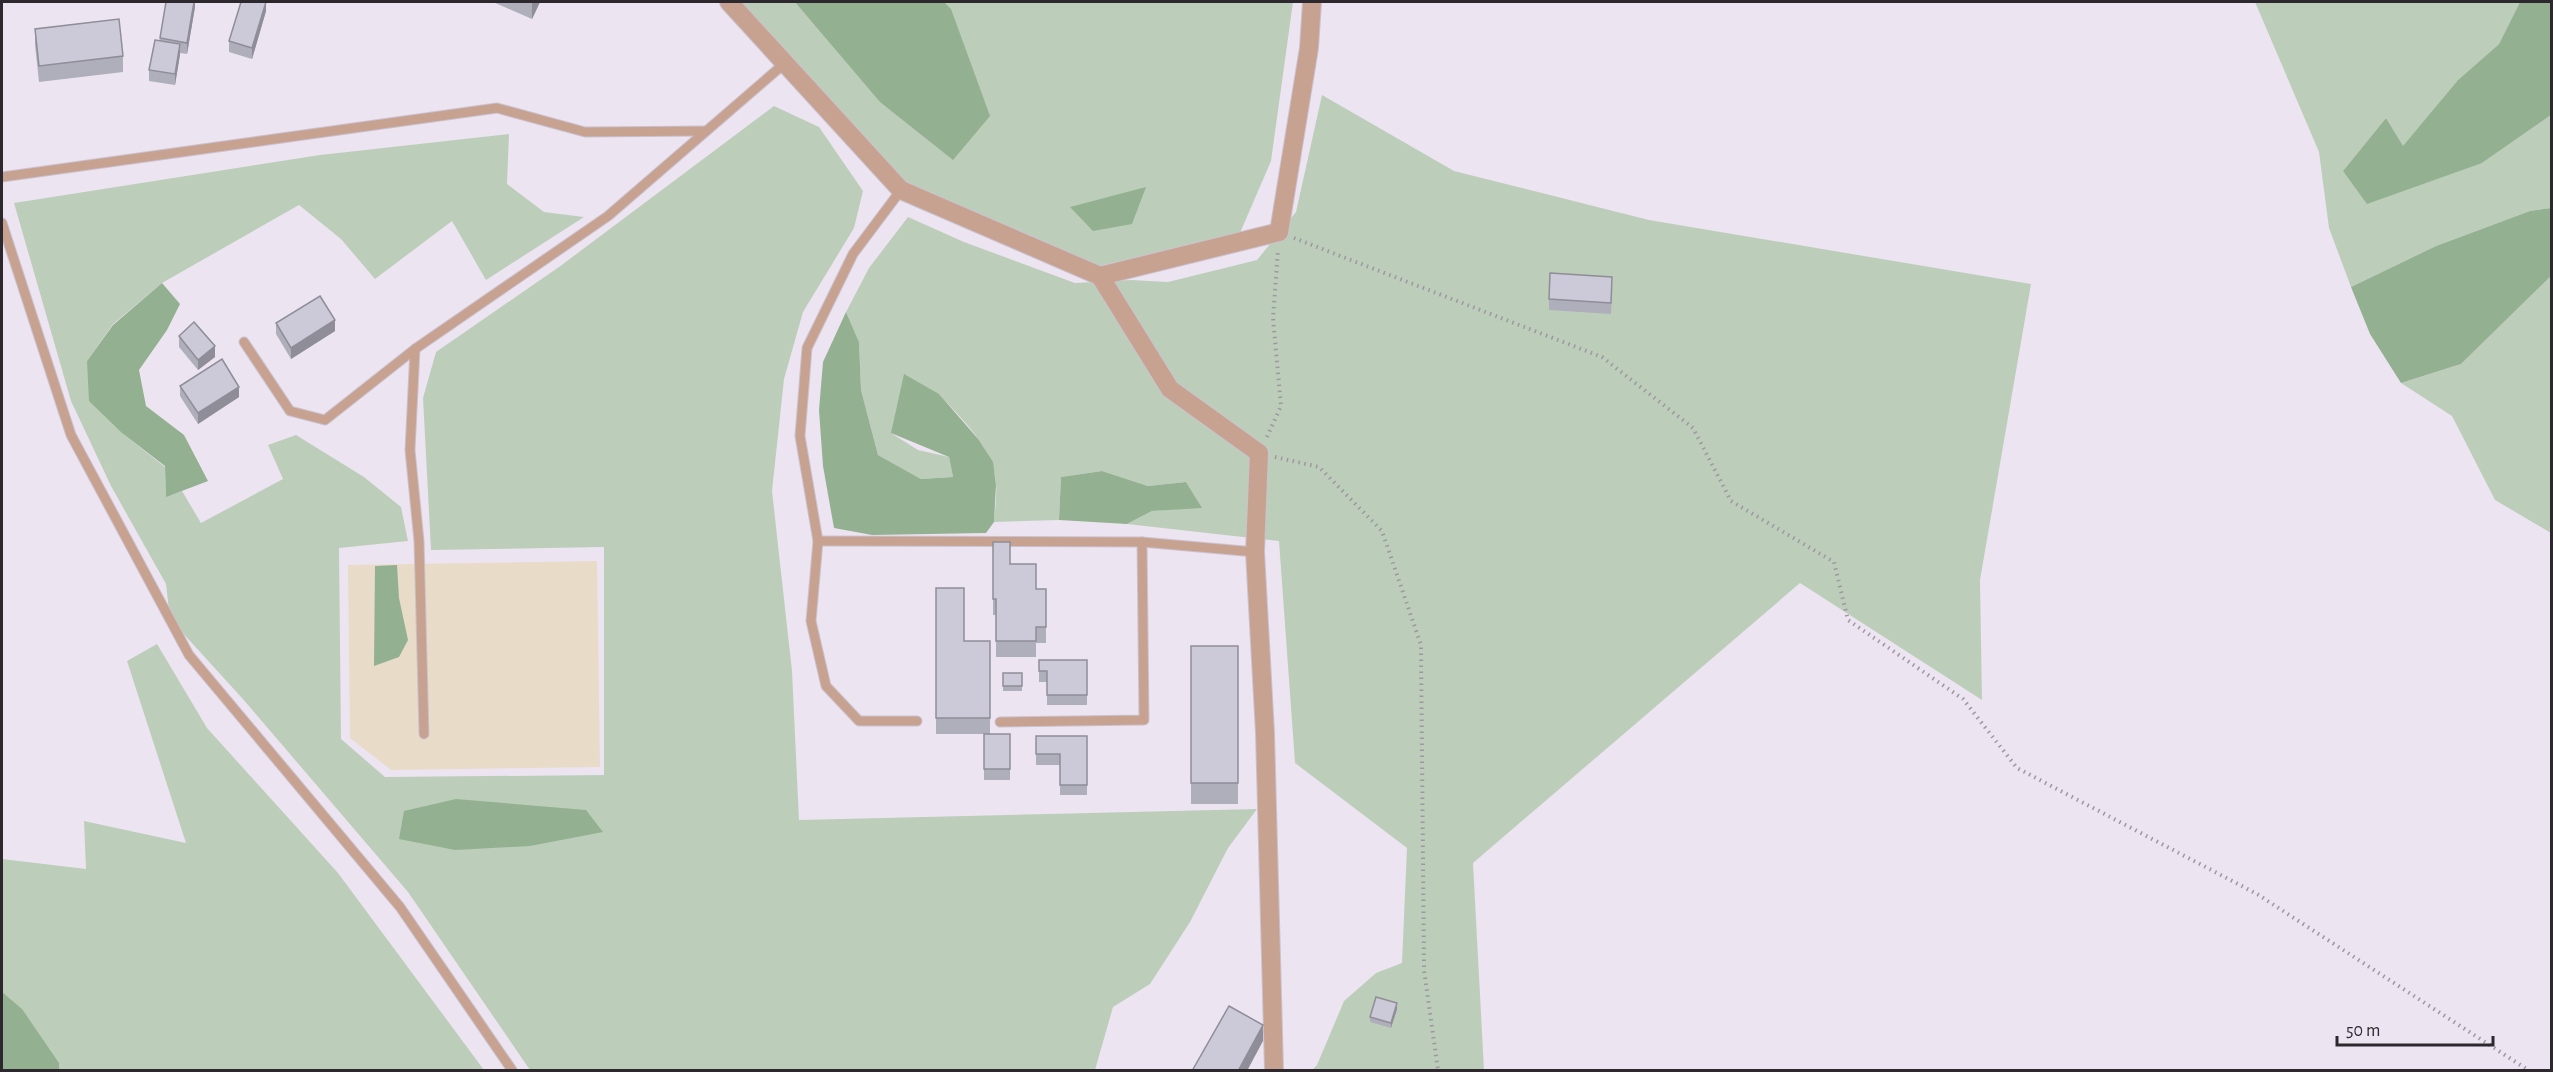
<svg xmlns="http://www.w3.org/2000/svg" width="2553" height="1072" viewBox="0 0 2553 1072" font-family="'Alegreya Sans',sans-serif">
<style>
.industrial{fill:#e8dcc8}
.green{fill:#bcceba}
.forest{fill:#93b091}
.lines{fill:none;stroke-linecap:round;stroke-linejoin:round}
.service-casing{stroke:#cac2cf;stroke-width:11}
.minor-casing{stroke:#cac2cf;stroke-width:20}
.path{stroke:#9e97a2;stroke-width:4;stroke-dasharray:1.5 4.5;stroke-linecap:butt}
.service{stroke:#c8a291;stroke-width:9}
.minor{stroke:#c8a291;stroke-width:18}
.wall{fill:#afaebb}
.shaded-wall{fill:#8f8d98}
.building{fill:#cccad9;stroke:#8f8d98;stroke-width:1.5}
</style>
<rect width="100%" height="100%" fill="#ede4f2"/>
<polygon class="industrial" points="597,561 600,767 391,770 350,738 348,565"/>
<g class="green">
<polygon points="740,2 1293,2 1271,161 1240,233 1099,266 907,183"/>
<polygon points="2255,2 2520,2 2499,44 2458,80 2403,147 2386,118 2343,171 2482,163 2551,115 2551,208 2530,211 2436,246 2351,287 2329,228 2319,152"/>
<path d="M1322,95L1454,171L1649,220L2031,284L1980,580L1982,700L1800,583L1473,863L1484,1070H1312L1317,1065L1344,1001L1376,973L1402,963L1407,848L1295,763L1279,541L1127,524L1152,511L1201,507L1186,482L1148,486L1102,471L1061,477L1059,520L994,522C995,510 997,497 996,484C994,447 962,420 939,394L891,433L918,450L949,457L953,477L921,479L878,455L861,390L859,342L846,312L869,268L908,217L964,242L1075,283L1131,280L1168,282L1257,260L1296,212Z"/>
<polygon points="774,106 819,127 863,191 854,228 803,312 784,379 772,491 792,671 799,820 1257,809 1228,848 1190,922 1150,984 1113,1007 1095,1070 530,1070 408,892 242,698 170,619 166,584 111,486 71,401 14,203 320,155 509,134 507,184 544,212 584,217 486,280 452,221 375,279 341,239 299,205 162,283 113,324 87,361 122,433 165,467 166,496 182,491 201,523 283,479 268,445 296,435 364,477 401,507 408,541 339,548 341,739 385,777 604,775 604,547 431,550 423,398 436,352 559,267"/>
<polygon points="2551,276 2551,533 2495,500 2452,416 2401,383 2461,364"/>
<polygon points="157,644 207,728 338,873 484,1070 2,1070 2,859 86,869 84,821 186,843 127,661"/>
</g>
<g class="forest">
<polygon points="795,2 944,2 951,9 990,116 953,160 880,102"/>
<polygon points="2520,2 2551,2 2551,115 2482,163 2367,204 2343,171 2386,118 2403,146 2458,80 2499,44"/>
<polygon points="1146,187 1132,224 1093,231 1070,207"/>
<polygon points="2551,208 2551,276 2461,364 2401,383 2370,334 2351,287 2436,246 2530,211"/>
<polygon points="162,283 180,304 167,330 139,370 146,406 184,435 208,481 166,497 165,466 122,433 89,401 87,361 113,325"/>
<polygon points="846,312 859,342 861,390 878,455 921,479 953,477 949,457 891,433 904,374 939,394 979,440 993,462 996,485 994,522 986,533 872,535 834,528 823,466 819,410 823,362"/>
<polygon points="1102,471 1148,486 1186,482 1202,508 1152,511 1127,524 1059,520 1061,477"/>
<polygon points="397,565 399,598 408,640 399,657 374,666 375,566"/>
<polygon points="456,799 586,810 603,832 530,846 455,850 399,839 404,811"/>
<polygon points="2,992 22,1009 59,1063 59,1070 2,1070"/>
</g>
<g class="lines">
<defs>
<g id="service">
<polyline points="2,177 497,108 585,132 706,131"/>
<polyline points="901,190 853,254 807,348 800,436 818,541 811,621 826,686 859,721 917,721"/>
<polyline points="2,223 71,435 189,655 400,907 512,1070"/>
<polyline points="244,342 290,411 325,420 415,349 608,216 785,63"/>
<polyline points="415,349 410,450 419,541 424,734"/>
<polyline points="818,541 1142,542 1255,552"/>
<polyline points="1000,722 1144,720 1142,542"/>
</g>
<g id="minor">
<polyline points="729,2 901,190 1100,276 1279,232 1309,48 1312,2"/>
<polyline points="1100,276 1170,389 1259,453 1255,552 1265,733 1274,1070"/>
</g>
</defs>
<use href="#service" class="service-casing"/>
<use href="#minor" class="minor-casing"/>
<g class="path">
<polyline points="1294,238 1602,357 1693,428 1731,501 1834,562 1848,620 1963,699 2017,768 2257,894 2528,1070"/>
<polyline points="1267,437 1281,406 1273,318 1278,250"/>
<polyline points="1275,457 1319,467 1382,531 1421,645 1424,970 1438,1070"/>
</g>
<use href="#service" class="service"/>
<use href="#minor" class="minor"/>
</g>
<g class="wall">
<polygon points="195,2 195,7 187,54 180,53 175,85 149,81 149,70 160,38"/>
<polygon points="493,2 540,2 532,19"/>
<polygon points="266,11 252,59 229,52 229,41"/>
<polygon points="35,29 123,56 123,72 39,82 35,45"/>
<polygon points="1612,288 1611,314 1549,310 1549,299"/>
<polygon points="276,323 335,331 291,359 276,334"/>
<polygon points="179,336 215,357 198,370 179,347"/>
<polygon points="180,386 239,397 198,424 180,396"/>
<polygon points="993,542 1010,564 1036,589 1046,589 1046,643 1036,643 1036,657 996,657 996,615 993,615"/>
<polygon points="936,588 964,641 990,641 990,734 1010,734 1010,780 984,780 984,734 936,734"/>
<rect x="1191" y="646" width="47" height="158"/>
<polygon points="1039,660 1087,660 1087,705 1047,705 1047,682 1039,682"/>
<rect x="1003" y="673" width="19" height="18"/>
<polygon points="1036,736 1087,736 1087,795 1060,795 1060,765 1036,765"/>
<polygon points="1397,1009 1391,1028 1370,1022 1370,1017"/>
</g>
<g class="shaded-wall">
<polygon points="194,2 195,2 195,7 187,54 187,43"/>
<polygon points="266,2 266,11 252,59 252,48"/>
<polygon points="532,2 540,2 532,19"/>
<polygon points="180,44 180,55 175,85 175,74"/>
<polygon points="335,320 335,331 291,359 291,348"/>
<polygon points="215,346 215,357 198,370 198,360"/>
<polygon points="239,387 239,397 198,424 198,413"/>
<polygon points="1397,1003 1397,1009 1391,1028 1391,1023"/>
<polygon points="1263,1025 1263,1041 1247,1071 1238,1071"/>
</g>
<g class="building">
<polygon points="166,2 194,2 187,43 160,38"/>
<polygon points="241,2 266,2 252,48 229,41"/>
<polygon points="119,19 123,56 39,66 35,29"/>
<polygon points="155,40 180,44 175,74 149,70"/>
<polygon points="1550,273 1612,277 1611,303 1549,299"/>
<polygon points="320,296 335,320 291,348 276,323"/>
<polygon points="194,322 215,346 198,360 179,336"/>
<polygon points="222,359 239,387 198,413 180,386"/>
<polygon points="993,542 1010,542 1010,564 1036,564 1036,589 1046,589 1046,627 1036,627 1036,641 996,641 996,599 993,599"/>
<polygon points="936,588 964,588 964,641 990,641 990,718 936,718"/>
<rect x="1191" y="646" width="47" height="137"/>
<polygon points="1039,660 1087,660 1087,695 1047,695 1047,671 1039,671"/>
<rect x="1003" y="673" width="19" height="13"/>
<rect x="984" y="734" width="26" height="35"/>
<polygon points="1036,736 1087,736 1087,785 1060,785 1060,754 1036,754"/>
<polygon points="1376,997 1397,1003 1391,1023 1370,1017"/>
<polygon points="1229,1006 1263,1025 1238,1071 1192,1071"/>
</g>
<rect width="2553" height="1072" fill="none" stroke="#2c282e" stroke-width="6"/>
<path d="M2337 1036v9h156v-9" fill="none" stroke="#2c282e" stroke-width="3"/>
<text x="2346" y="1036" font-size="18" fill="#2c282e" stroke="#ede4f2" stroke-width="4.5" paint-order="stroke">50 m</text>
</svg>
